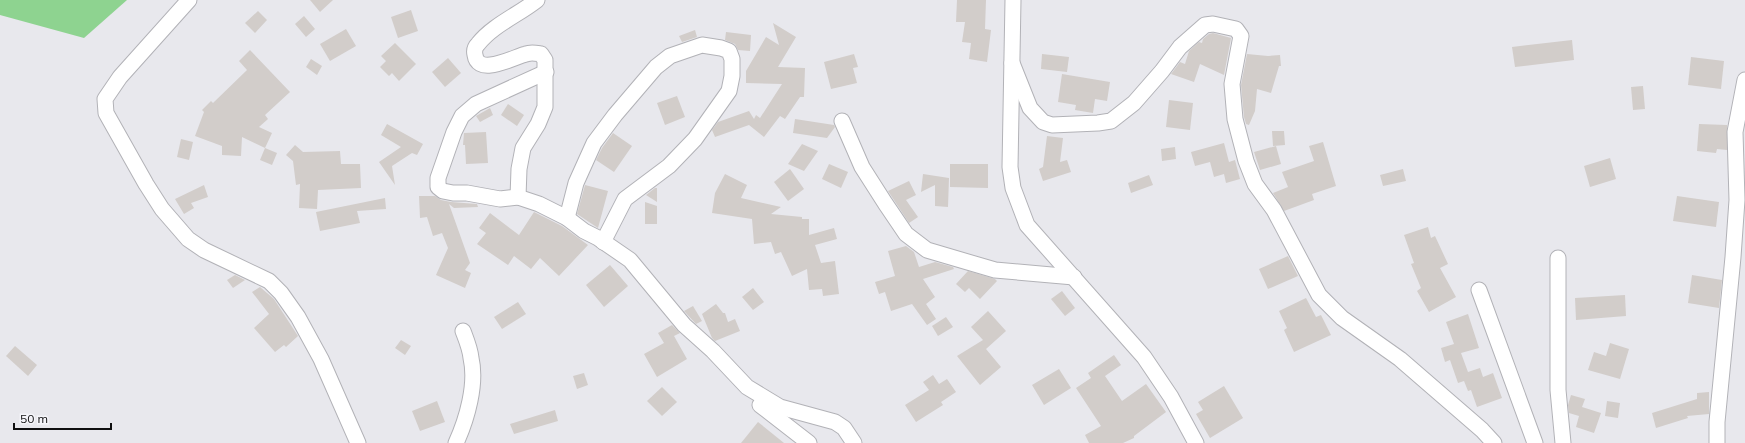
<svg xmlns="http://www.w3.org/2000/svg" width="1745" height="443" viewBox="0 0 1745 443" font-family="Mulish,sans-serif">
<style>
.green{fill:#8ed390}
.building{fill:#d2cdca}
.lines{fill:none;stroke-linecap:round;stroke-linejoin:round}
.minor-casing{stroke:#b2b2b7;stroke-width:17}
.minor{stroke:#fff;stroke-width:15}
</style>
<rect width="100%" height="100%" fill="#e8e8ed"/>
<polygon class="green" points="0,0 127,0 84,38 0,15"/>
<g class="building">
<polygon points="310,0 333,0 320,12"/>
<polygon points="957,0 986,0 985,29 991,30 987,62 969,59 971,43 962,42 965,22 956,22"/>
<polygon points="411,10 418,31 398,38 391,17"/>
<polygon points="258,11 267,20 255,33 245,23"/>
<polygon points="304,16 315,29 306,37 295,24"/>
<polygon points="773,23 796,37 778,67 805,68 804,97 800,97 785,119 780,116 764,137 749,125 715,137 712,130 718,122 749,111 754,119 756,115 760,118 782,84 746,83 746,71 766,37 779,45"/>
<polygon points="346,29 356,46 330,61 320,44"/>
<polygon points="695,30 697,37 682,42 679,36"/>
<polygon points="726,32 751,35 750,51 738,50 735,44 725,40"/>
<polygon points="1213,33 1231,38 1224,75 1200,64 1194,82 1171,74 1180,62 1185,64 1189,51 1199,42 1202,43 1203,39 1209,34"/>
<polygon points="1572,40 1574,60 1515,67 1512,47"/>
<polygon points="395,43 416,64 399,81 392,73 389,76 380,67 386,61 381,56"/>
<polygon points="250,50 290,92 265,115 268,119 259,127 272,133 265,148 242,137 241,156 222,155 222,146 195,136 204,112 202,110 211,101 213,103 247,70 239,61"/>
<polygon points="854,54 858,67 853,68 857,83 831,89 824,62"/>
<polygon points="1042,54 1069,57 1067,72 1041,69"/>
<polygon points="1247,54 1268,56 1280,55 1281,66 1279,66 1271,93 1257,89 1255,111 1249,125 1246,124 1244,117 1241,85"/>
<polygon points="1691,57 1724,61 1721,89 1688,85"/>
<polygon points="448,58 461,73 445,87 432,72"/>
<polygon points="311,59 322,66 317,75 306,67"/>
<polygon points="1062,74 1110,82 1107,101 1095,99 1093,113 1075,110 1076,105 1058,102"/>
<polygon points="1643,86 1645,109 1633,110 1631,87"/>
<polygon points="677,96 685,117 665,125 657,103"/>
<polygon points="1169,100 1193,103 1190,130 1166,127"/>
<polygon points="508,104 524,115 517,126 501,115"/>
<polygon points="490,108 493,115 480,122 476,116"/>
<polygon points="795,119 834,125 835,127 827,138 793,133"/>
<polygon points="387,124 423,144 417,155 412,153 392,166 395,185 379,162 401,147 381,135"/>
<polygon points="1699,124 1727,125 1727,150 1717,149 1716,153 1697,151"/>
<polygon points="1272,131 1284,131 1285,145 1273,146"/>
<polygon points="486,132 488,163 466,164 465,145 463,145 464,133"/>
<polygon points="613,133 632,146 614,172 596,160 602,148"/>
<polygon points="1047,136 1063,138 1060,162 1067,160 1071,172 1043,181 1039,169 1043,167"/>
<polygon points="181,139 193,142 189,160 177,157"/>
<polygon points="1323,142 1336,186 1312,194 1314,200 1284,211 1273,193 1288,187 1282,172 1314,161 1309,146"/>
<polygon points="1224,143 1229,162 1235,160 1240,179 1226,183 1224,174 1214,177 1210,162 1195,166 1191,152"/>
<polygon points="802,144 818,151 804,171 788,164"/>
<polygon points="295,145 303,152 340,151 341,164 360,164 361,188 318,190 317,209 299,208 300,184 296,185 293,161 286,155"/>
<polygon points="1276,146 1281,164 1260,170 1254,152"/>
<polygon points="1175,147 1176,159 1162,161 1161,149"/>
<polygon points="265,148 277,153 272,165 260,160"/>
<polygon points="1610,158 1616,179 1590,187 1584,166"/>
<polygon points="829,164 848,172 841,188 822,179"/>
<polygon points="950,164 988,164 988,188 950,187"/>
<polygon points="790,169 804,189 788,201 774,182"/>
<polygon points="1403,169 1406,181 1383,186 1380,175"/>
<polygon points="725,174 747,185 741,198 781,207 771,214 802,217 802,219 809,219 809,235 834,228 837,239 815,245 821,263 835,261 839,294 823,296 822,289 809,290 807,269 792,276 781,252 775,254 771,242 754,244 752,219 712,213 715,193"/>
<polygon points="923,174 949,178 948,207 935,206 935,185 921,192"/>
<polygon points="1149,175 1153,185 1131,193 1128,183"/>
<polygon points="909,181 916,195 906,200 918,217 909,223 888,191"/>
<polygon points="204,185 208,197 191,203 194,208 184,214 175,199"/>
<polygon points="585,185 608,191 598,228 577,214"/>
<polygon points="655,188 657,188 657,202 646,195"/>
<polygon points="419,196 435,196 441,200 451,202 477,204 478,207 454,208 449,204 470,263 465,270 471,273 465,288 436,275 448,248 442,233 433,236 427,217 420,218"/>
<polygon points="1677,196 1719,202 1716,227 1673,221"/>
<polygon points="385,198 386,209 357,211 360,223 320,231 316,212"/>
<polygon points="645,202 657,206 657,224 645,224"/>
<polygon points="534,212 562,226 588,245 559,276 540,258 531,269 514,256 508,265 477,244 486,233 479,228 490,213 519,235"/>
<polygon points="1428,227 1431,238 1435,236 1448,264 1440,268 1456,297 1429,312 1417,291 1421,288 1411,264 1414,263 1404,235"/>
<polygon points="906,246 914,252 919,267 935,262 953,267 954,269 923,279 935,297 926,304 936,319 927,325 912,304 891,311 885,292 879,294 875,282 895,276 888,251"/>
<polygon points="1288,256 1298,276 1268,289 1259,269"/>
<polygon points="610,265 628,286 604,307 586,285"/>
<polygon points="968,271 995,279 997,281 980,299 969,288 965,292 956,284"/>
<polygon points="235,275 245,280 233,288 227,280"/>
<polygon points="1692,275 1722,280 1719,308 1688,303"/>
<polygon points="260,287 274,299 298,336 286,347 284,345 275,352 254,328 269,314 252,292"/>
<polygon points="753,288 764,302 753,310 742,297"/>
<polygon points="1062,291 1075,308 1065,316 1051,299"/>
<polygon points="1625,295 1626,316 1576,320 1575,298"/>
<polygon points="1306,298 1316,317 1321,315 1331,335 1294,352 1284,330 1287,328 1279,311"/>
<polygon points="518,302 526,314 502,329 494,317"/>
<polygon points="716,304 723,313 725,313 728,322 735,319 740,331 715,341 712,338 702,314"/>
<polygon points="693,306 702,321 696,324 684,311"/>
<polygon points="988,311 1006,331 986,349 1001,367 980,385 957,356 983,340 971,327"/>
<polygon points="1468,314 1479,348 1461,353 1468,372 1480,368 1483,377 1493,373 1502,398 1477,407 1471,390 1468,391 1464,381 1458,383 1450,360 1445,362 1441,348 1454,344 1446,322"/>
<polygon points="946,317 953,327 938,336 932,326"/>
<polygon points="672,325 680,333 674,336 687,359 657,377 644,354 664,343 658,333"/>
<polygon points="401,340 411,346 405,355 395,348"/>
<polygon points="1610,343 1629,349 1620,379 1588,370 1594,352 1606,356"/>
<polygon points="15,346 37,365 28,376 6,356"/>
<polygon points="1114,355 1121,365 1105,376 1122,401 1146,384 1166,412 1134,436 1134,438 1123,443 1089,443 1085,435 1101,426 1076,388 1091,378 1088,373"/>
<polygon points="1059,369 1071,388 1044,405 1032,385"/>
<polygon points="584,373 588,385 577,389 573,376"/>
<polygon points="933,375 939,384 947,379 956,392 941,402 943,405 916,422 905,405 929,390 923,382"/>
<polygon points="1224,386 1243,418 1210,438 1196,414 1203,410 1198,402"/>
<polygon points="662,387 677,402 662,416 647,401"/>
<polygon points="1709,392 1709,414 1687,416 1688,418 1656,428 1652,413 1697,399 1697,393"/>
<polygon points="1571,395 1585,399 1582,407 1601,413 1594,433 1576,427 1579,416 1569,413 1568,405"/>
<polygon points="437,401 445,422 420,431 412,411"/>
<polygon points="1607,401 1620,403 1618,418 1605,416"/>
<polygon points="555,410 558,421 514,434 510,424"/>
<polygon points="758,422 784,443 741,443"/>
</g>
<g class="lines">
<defs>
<g id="minor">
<polyline points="189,0 120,77 105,99 106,113 146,184 162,209 188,239 204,250 269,281 281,293 298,317 321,359 358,443"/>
<polyline points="1013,0 1010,167 1013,188 1027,225 1144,357 1171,397 1196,443"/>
<polyline points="1012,63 1030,108 1043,122 1052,125 1098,123 1111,121 1134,103 1162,71 1180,47 1205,25 1213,24 1236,29 1241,36 1232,84 1235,119 1246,161 1255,184 1274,210 1319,295 1342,318 1400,359 1482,430 1494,443"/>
<polyline points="546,72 476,104 462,116 454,132 438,178 438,187 443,191 453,193 467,193 500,199 518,197 539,204 567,218 584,231 598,238 630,260 684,325 713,351 747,387 780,407 835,422 844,428 854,443"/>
<polyline points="842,121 862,167 885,203 906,234 927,250 995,270 1074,277"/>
<path d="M518,197L519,169L523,148L538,124L545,107V60L541,54C535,53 531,52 526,54C514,57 478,77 475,55C474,51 475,47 478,44C493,25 518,15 537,0"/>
<polyline points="567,218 576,183 594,143 615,115 656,67 670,56 702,45 721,48 729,51 732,59 732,76 729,91 695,139 669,166 625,199 603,242"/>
<polyline points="1558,258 1558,390 1563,443"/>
<polyline points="1479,290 1535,443"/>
<polyline points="760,405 809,443"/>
<path d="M456,443C467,419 477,384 471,358C470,348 466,339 463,331"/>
<polyline points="1717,443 1717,422 1733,257 1737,200 1735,132 1745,80"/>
</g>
</defs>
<use href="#minor" class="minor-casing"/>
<use href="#minor" class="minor"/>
</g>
<path d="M14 423v6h97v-6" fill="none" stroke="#0f0f10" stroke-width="2"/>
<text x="20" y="423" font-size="12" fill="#0f0f10" stroke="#f5f5fa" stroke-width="3" paint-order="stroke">50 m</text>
</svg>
